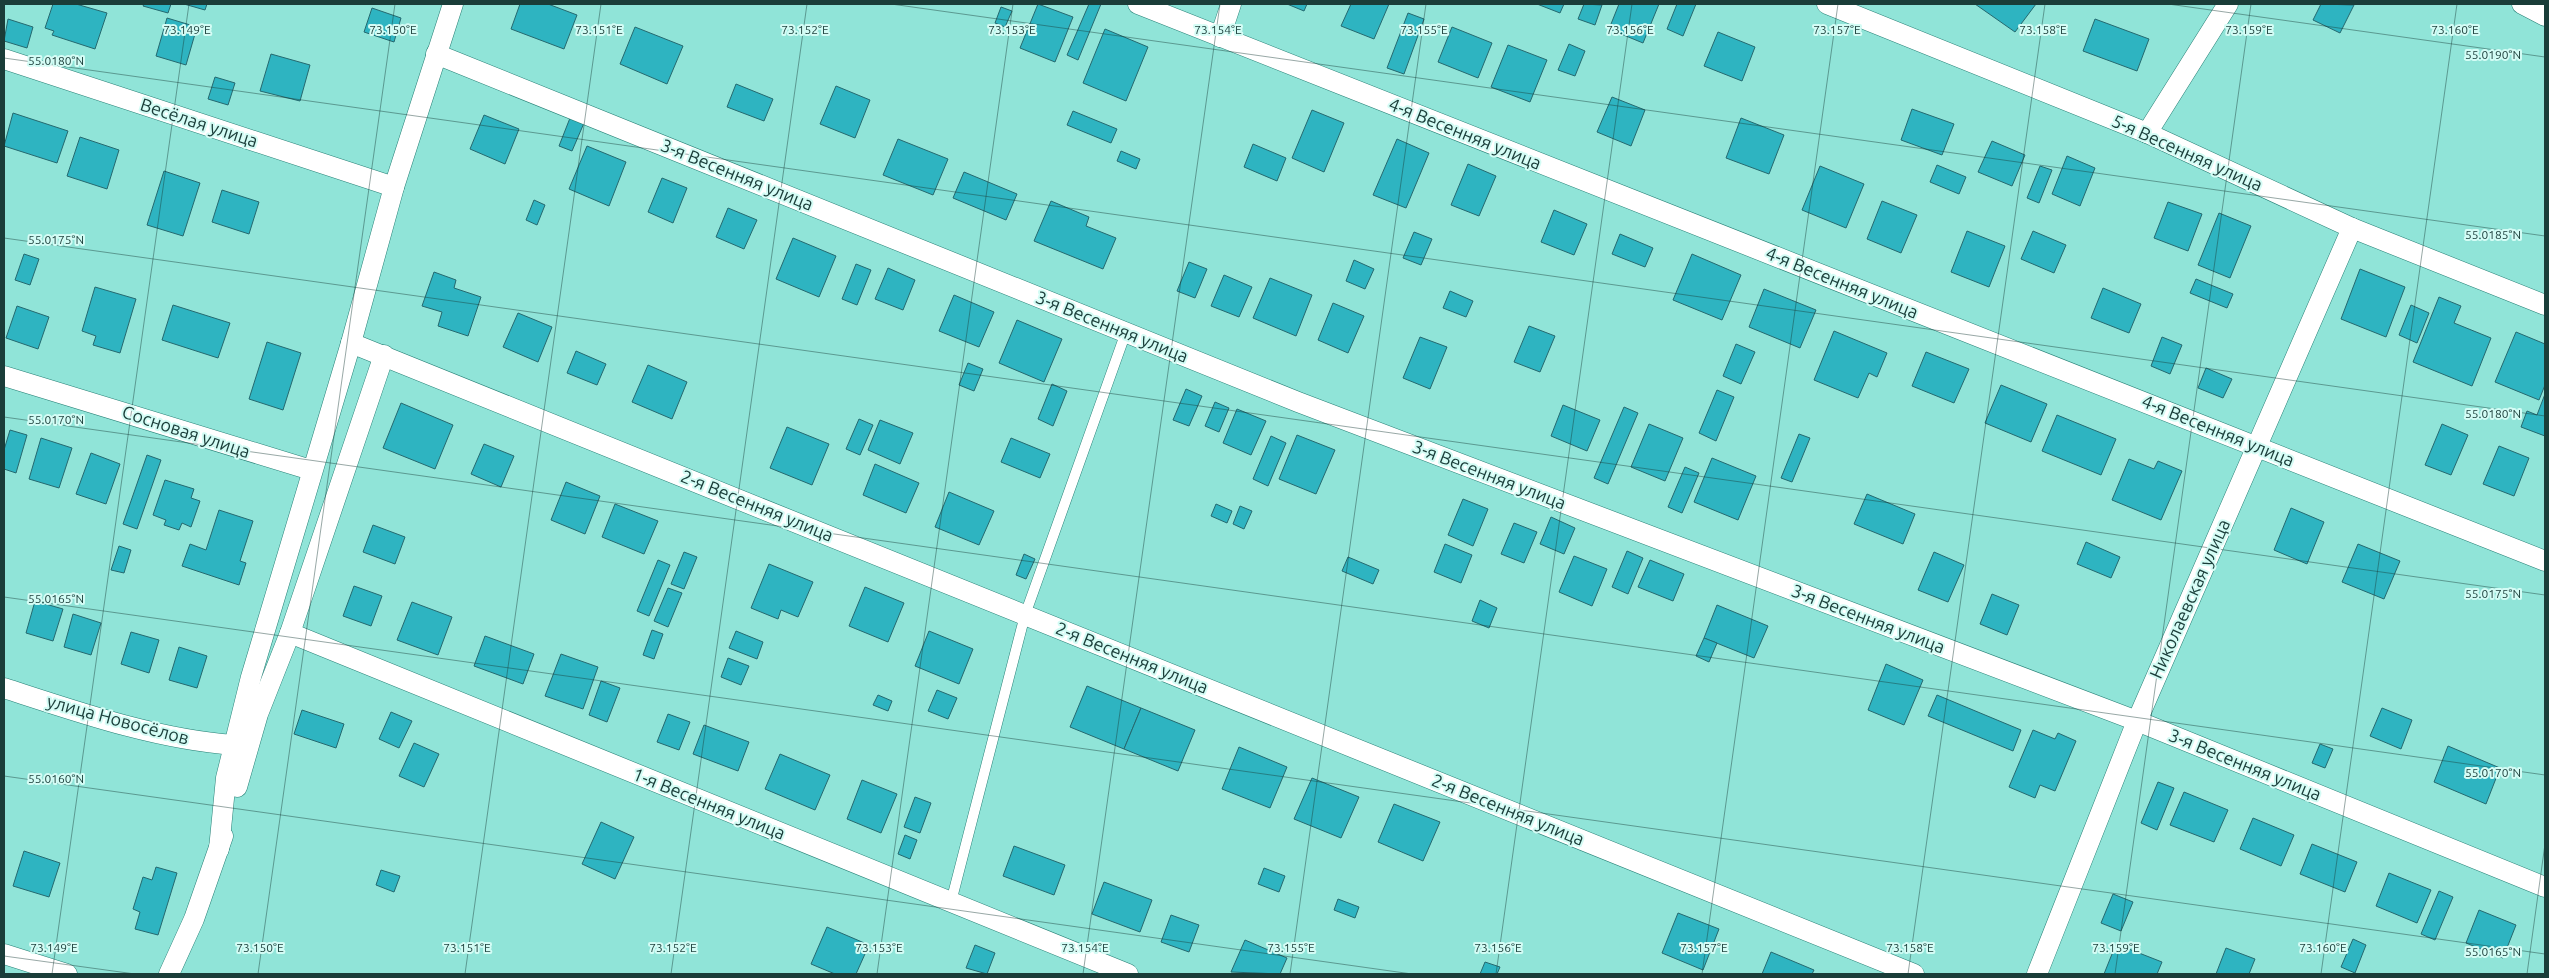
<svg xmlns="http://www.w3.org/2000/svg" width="2549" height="978" viewBox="0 0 2549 978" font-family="Ubuntu,sans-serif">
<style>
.building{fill:#2eb4c1;stroke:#25696f}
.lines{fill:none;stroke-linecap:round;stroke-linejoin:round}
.lane-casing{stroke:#288177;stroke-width:11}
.street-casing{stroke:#288177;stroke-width:21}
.lane{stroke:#fff;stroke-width:10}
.street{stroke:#fff;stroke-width:20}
.ticks{fill:none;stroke:#1a3d39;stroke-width:1;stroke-opacity:0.45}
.labels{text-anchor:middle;stroke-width:4;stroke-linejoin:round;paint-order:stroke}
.street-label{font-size:18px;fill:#1a3d39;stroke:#d4fcf5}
.ticks-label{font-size:12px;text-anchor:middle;fill:#1a3d39;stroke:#d4fcf5;stroke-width:4;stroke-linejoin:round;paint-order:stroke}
</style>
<rect width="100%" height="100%" fill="#90e4d8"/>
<g class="building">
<polygon points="53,4 76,4 107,13 95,49 52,35 54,31 45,28"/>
<polygon points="144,4 171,4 168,13 143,6"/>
<polygon points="184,4 207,4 205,10"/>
<polygon points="520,4 548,4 577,15 564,49 511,29"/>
<polygon points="1038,4 1073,17 1055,62 1020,48"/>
<polygon points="1089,4 1101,4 1078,60 1067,55"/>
<polygon points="1287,4 1307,4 1304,11"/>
<polygon points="1351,4 1389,4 1374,39 1341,26"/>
<polygon points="1537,4 1564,4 1560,13"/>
<polygon points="1584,4 1602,5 1595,25 1578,19"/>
<polygon points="1619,4 1659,4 1643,43 1609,29"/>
<polygon points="1677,4 1696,4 1683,36 1667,29"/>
<polygon points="1975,4 2036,4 2015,32"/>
<polygon points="2321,4 2354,5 2340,33 2313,20"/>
<polygon points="1001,7 1012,11 1005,27 995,23"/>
<polygon points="372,8 401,18 394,42 364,32"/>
<polygon points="1408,13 1424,19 1404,74 1387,68"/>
<polygon points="167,18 197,27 186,65 156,56"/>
<polygon points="8,19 33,27 27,48 4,41"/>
<polygon points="2095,19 2149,39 2137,71 2083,51"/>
<polygon points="635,27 683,46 667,84 620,64"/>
<polygon points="1452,27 1492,43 1478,78 1438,62"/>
<polygon points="1105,29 1148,47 1126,101 1083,83"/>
<polygon points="1718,32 1755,47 1742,81 1704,66"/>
<polygon points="1569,44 1585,51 1575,76 1558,70"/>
<polygon points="1508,45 1547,60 1530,102 1491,87"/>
<polygon points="271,54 310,65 300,101 260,91"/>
<polygon points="215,77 235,83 228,105 208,99"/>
<polygon points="736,84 773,99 764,121 727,107"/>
<polygon points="836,86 870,100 855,138 820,124"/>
<polygon points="1612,97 1645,110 1631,146 1597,132"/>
<polygon points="1912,109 1954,124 1942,155 1901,140"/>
<polygon points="1312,110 1344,123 1324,172 1292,158"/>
<polygon points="1073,111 1117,129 1111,143 1067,125"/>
<polygon points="13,113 68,131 57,163 4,146"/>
<polygon points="484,115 519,129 505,164 470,149"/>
<polygon points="570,118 584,123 572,151 559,146"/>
<polygon points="1741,118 1784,135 1769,174 1726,158"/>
<polygon points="80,137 119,150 107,189 67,176"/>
<polygon points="898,139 948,159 933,195 883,175"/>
<polygon points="1397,139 1429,153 1406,208 1373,195"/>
<polygon points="1992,141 2025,155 2012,186 1978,172"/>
<polygon points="1253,144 1286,158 1277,181 1244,167"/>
<polygon points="587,146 626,162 609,206 569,189"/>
<polygon points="1121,151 1140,159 1136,169 1117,161"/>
<polygon points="2067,156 2095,168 2080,206 2052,194"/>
<polygon points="1468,164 1496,176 1479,216 1451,205"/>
<polygon points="1937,165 1966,177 1959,194 1930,182"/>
<polygon points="1820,166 1864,184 1846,228 1802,210"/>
<polygon points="2040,166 2052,170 2039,203 2027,198"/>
<polygon points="164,171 200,183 183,236 147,225"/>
<polygon points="964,172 1017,194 1006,220 953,198"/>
<polygon points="662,178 687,188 673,223 648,212"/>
<polygon points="222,190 259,202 249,234 212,222"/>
<polygon points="534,200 545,205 537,225 526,220"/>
<polygon points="1051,201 1089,217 1086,226 1116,238 1103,269 1034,241"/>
<polygon points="1882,201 1917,215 1901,253 1867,239"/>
<polygon points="2168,202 2202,214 2188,251 2154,238"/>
<polygon points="728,208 757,220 744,249 716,237"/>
<polygon points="1554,210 1587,224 1574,255 1541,242"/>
<polygon points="2219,213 2251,226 2230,278 2198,265"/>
<polygon points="1967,231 2005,246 1989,287 1951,272"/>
<polygon points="2033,231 2066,245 2054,273 2021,259"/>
<polygon points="1414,232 1432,239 1421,265 1403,258"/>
<polygon points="1620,234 1653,248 1645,267 1612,254"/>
<polygon points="793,238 836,256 819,297 776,279"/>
<polygon points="24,254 39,259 30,285 15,280"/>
<polygon points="1692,254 1741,275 1722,320 1673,300"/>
<polygon points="1354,260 1374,269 1365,289 1346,281"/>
<polygon points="1189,262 1207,269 1195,298 1177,291"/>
<polygon points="856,264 871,270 857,305 842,299"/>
<polygon points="888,268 915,280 903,310 875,299"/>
<polygon points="2360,269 2405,287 2386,337 2341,319"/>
<polygon points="434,272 456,280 454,288 481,297 468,336 438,326 442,312 422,306"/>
<polygon points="1224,275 1252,287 1239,317 1211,306"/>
<polygon points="1270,278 1312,295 1296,336 1253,318"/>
<polygon points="2196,279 2233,294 2227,308 2190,293"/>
<polygon points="95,287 136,299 120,353 93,345 96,336 82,331"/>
<polygon points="2103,288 2141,304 2129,333 2091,318"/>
<polygon points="1764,289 1816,310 1800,348 1749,327"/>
<polygon points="1450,291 1473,301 1466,317 1443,308"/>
<polygon points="954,295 994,312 979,347 939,331"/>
<polygon points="2439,297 2461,306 2454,323 2491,338 2472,386 2413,362"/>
<polygon points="1333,303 1364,316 1348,353 1318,340"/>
<polygon points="173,305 230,323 218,358 162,340"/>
<polygon points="2411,305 2429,313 2417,343 2399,335"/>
<polygon points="17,306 49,317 38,349 6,338"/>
<polygon points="518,313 552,327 538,362 503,347"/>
<polygon points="1017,320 1062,339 1044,382 999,363"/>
<polygon points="1529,326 1555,336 1540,372 1514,362"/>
<polygon points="1834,331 1887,353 1877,377 1869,373 1858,398 1814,380"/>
<polygon points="2516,332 2545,344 2545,385 2539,400 2495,382"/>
<polygon points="1420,337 1447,347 1430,389 1403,378"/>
<polygon points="2162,337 2182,345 2170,374 2151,366"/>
<polygon points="267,342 301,353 283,410 249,399"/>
<polygon points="1736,344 1755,352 1741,384 1723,376"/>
<polygon points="576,351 606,364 597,385 567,373"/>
<polygon points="1926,352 1969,369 1954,403 1912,386"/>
<polygon points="968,363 983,369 974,391 959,385"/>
<polygon points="648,365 687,382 672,419 632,402"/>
<polygon points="2206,368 2232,379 2223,398 2198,388"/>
<polygon points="1052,384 1067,391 1053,426 1038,419"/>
<polygon points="2001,385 2047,404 2031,442 1985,423"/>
<polygon points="1186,389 1202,396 1189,426 1173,420"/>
<polygon points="1717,390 1734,397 1716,441 1699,433"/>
<polygon points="2545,394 2545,436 2521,427 2527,411 2537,415"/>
<polygon points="1215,402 1229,408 1219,432 1205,426"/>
<polygon points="401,403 453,425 435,469 383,448"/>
<polygon points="1563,405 1600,420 1587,451 1551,436"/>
<polygon points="1624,407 1638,413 1608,484 1594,478"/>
<polygon points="1237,409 1266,421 1251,455 1223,443"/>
<polygon points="2057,415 2116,439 2101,475 2042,451"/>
<polygon points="859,419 873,425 860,455 846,449"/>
<polygon points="880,420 913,433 900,464 868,450"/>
<polygon points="1649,424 1683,438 1665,481 1631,467"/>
<polygon points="2442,424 2468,435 2451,475 2425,465"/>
<polygon points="787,427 829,444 812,485 770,468"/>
<polygon points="10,430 27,435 16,473 4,469 4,450"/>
<polygon points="1799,434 1810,438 1792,482 1781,478"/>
<polygon points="1297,435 1335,450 1316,494 1279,479"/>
<polygon points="1271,436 1286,443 1268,486 1253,479"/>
<polygon points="41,438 72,448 59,488 29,479"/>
<polygon points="1011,438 1050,454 1040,478 1001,462"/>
<polygon points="484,444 514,456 501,487 471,474"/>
<polygon points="2499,446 2529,458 2514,496 2483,484"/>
<polygon points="91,453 120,464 106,504 76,494"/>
<polygon points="147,455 161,460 137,529 123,524"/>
<polygon points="1712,458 1756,476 1738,520 1694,502"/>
<polygon points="2129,459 2154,469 2158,461 2182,471 2161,520 2112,500"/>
<polygon points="875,464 919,483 906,513 863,495"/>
<polygon points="1685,467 1699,473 1682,513 1668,507"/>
<polygon points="165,480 194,489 191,498 200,501 191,527 182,523 179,530 164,525 166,520 153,515"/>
<polygon points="566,482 600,496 585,534 551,520"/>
<polygon points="949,492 994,511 979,545 935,527"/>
<polygon points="1867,494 1915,514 1903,544 1854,524"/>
<polygon points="1463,499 1488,509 1473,546 1448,535"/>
<polygon points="615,504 658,521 644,554 602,537"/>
<polygon points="1216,504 1232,511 1227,523 1211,516"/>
<polygon points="1240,506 1252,511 1244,529 1233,524"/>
<polygon points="2291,508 2324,522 2307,564 2274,550"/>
<polygon points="219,510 253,521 240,561 246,563 239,585 182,566 190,544 206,550"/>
<polygon points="1551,517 1575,528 1564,554 1540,544"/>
<polygon points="1514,523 1537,532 1524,563 1501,554"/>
<polygon points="373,525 405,537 395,564 363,552"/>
<polygon points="2086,542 2120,557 2111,578 2077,564"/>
<polygon points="1445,544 1472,555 1461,583 1434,572"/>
<polygon points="2358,544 2400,561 2384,599 2342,582"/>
<polygon points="119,546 131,550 124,573 111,570"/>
<polygon points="1627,551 1643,558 1628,594 1612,587"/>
<polygon points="684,552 697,557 684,589 671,584"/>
<polygon points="1934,552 1964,565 1948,602 1918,590"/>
<polygon points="1024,554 1035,559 1026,579 1016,575"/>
<polygon points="1574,556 1607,569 1592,606 1559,592"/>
<polygon points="1348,557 1379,570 1373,584 1342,571"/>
<polygon points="658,560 670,565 649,616 637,611"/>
<polygon points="1650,560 1684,574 1673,601 1638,587"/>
<polygon points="769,564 813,582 798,617 781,610 778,619 751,608"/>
<polygon points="354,586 382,596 371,626 343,616"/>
<polygon points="865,587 904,603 888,642 849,626"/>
<polygon points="668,588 682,593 668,627 654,621"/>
<polygon points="1992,594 2019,605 2007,635 1980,624"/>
<polygon points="1480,600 1497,608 1489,628 1472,621"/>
<polygon points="35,601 63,609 53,641 26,633"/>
<polygon points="412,602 452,617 438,655 397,640"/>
<polygon points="1717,605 1768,626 1754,658 1704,638"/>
<polygon points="73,614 101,623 91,655 64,647"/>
<polygon points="652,630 663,634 654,659 643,655"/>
<polygon points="736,631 763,642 757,659 729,648"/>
<polygon points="929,631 973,649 959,684 915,666"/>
<polygon points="131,632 159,640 149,673 121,664"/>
<polygon points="485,636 534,654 523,684 474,666"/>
<polygon points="1704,638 1717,643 1709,662 1696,656"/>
<polygon points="179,647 207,656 197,688 169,680"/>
<polygon points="561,654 598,667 583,709 545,696"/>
<polygon points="728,658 749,666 741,685 721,677"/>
<polygon points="1886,664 1923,680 1904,725 1868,710"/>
<polygon points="601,681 620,688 607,722 589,715"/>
<polygon points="1087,686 1141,708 1124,749 1070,727"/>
<polygon points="937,690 957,698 948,719 928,711"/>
<polygon points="878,695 892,701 888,711 873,705"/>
<polygon points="1937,695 2021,730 2013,751 1928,716"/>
<polygon points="1141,708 1195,730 1178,771 1124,749"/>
<polygon points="2382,708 2412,720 2401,749 2370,736"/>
<polygon points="302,710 344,724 336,748 294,734"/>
<polygon points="391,712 412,721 399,748 379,739"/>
<polygon points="668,714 690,722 679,750 657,742"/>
<polygon points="704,725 749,742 738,771 693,754"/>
<polygon points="2033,730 2055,739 2058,733 2076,741 2055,791 2040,785 2035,798 2009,787"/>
<polygon points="414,743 439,754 424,787 399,776"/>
<polygon points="2320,744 2333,749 2325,768 2312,763"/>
<polygon points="2448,746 2500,768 2486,804 2434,782"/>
<polygon points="1239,747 1287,767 1270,808 1222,789"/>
<polygon points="780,754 830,775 815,810 765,789"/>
<polygon points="1312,778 1359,797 1341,838 1294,819"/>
<polygon points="862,780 897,794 881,833 847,819"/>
<polygon points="2158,782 2174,788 2157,830 2141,823"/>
<polygon points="2184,792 2228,810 2214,842 2170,825"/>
<polygon points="915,797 931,803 920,833 904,827"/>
<polygon points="1394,804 1440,822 1423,861 1378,842"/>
<polygon points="2253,818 2294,835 2281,866 2240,849"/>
<polygon points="601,822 634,837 615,879 582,864"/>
<polygon points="905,835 917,840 910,859 898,854"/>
<polygon points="2312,844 2357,862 2345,892 2300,874"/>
<polygon points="1014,846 1065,865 1054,895 1003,876"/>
<polygon points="24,851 60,863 49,897 13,886"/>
<polygon points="156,867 177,873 158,935 135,929 140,912 133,909 143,877 152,880"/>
<polygon points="1264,868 1285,876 1279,892 1258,884"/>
<polygon points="381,870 400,876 394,892 376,885"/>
<polygon points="2389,873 2431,890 2417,923 2376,906"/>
<polygon points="1104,882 1152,900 1140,932 1092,914"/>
<polygon points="2439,891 2453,897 2435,940 2421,934"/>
<polygon points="2113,894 2133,902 2121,931 2101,923"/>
<polygon points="1338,899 1359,907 1355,918 1334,910"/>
<polygon points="2479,910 2516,925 2503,958 2466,943"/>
<polygon points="1678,913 1719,929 1703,970 1662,953"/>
<polygon points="1171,915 1199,925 1189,952 1161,942"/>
<polygon points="827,927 869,945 856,974 835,974 811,964"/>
<polygon points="2353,939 2366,945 2355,973 2341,967"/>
<polygon points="1245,940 1287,958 1280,974 1231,972"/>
<polygon points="2116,944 2162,962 2157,974 2104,974"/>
<polygon points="975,945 995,953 987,974 966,968"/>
<polygon points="2226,948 2255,959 2249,974 2216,974"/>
<polygon points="1771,952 1814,970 1812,974 1762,974"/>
<polygon points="1485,962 1500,967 1497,974 1480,974"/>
</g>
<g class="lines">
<defs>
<polyline id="lane" points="951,902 1025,615 1126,332"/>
<g id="street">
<polyline points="1138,4 2545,561"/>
<polyline points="1827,4 2147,133 2352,228 2545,305"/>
<polyline points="2522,4 2545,16"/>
<polyline points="1220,37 1231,4"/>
<polyline points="436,54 1298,402 2137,721 2545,887"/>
<polyline points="4,59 394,187"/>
<polyline points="2147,133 2228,4"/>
<polyline points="351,343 1914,974"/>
<polyline points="4,376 311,470"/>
<polyline points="290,633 1128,974"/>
<path d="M4,688C78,712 155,739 234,745L242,735"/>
<polyline points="237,787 258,714 290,633 384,355"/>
<polyline points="219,849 226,778 251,677 351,343 394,187 453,4"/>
<polyline points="4,954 67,974"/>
<polyline points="169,974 194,919 223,836"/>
<polyline points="2037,974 2137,721 2352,228"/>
</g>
</defs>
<use href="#lane" class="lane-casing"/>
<use href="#street" class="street-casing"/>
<use href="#lane" class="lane"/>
<use href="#street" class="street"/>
</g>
<path class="ticks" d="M891,4L2545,236M2168,4L2545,57M4,58L2545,416M4,238L2545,595M4,417L2545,775M4,597L2545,954M4,776L1412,974M4,956L135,974M52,974L189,4M258,974L395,4M465,974L601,4M671,974L807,4M877,974L1013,4M1083,974L1220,4M1290,974L1426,4M1496,974L1632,4M1702,974L1838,4M1908,974L2045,4M2115,974L2251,4M2321,974L2457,4M2527,974L2545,844"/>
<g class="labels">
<g class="street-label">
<text transform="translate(199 123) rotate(18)" y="6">Весёлая улица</text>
<text transform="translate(1465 134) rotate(22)" y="6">4-я Весенняя улица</text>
<text transform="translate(2187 153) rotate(24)" y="6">5-я Весенняя улица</text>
<text transform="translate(737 175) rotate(22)" y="6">3-я Весенняя улица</text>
<text transform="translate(1842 283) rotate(22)" y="6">4-я Весенняя улица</text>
<text transform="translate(1112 327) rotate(22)" y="6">3-я Весенняя улица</text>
<text transform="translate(2218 431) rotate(22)" y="6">4-я Весенняя улица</text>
<text transform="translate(186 432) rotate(18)" y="6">Сосновая улица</text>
<text transform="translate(1489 475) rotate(21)" y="6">3-я Весенняя улица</text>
<text transform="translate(757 506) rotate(22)" y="6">2-я Весенняя улица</text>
<text transform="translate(2190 599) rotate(-66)" y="6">Николаевская улица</text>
<text transform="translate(1868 619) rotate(21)" y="6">3-я Весенняя улица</text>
<text transform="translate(1132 658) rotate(22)" y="6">2-я Весенняя улица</text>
<text transform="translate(118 720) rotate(15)" y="6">улица Новосёлов</text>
<text transform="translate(2245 765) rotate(22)" y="6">3-я Весенняя улица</text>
<text transform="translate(709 804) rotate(22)" y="6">1-я Весенняя улица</text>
<text transform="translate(1508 810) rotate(22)" y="6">2-я Весенняя улица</text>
</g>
</g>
<g class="ticks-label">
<text x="187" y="34">73.149°E</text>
<text x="393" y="34">73.150°E</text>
<text x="599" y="34">73.151°E</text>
<text x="805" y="34">73.152°E</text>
<text x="1012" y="34">73.153°E</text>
<text x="1218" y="34">73.154°E</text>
<text x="1424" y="34">73.155°E</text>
<text x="1630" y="34">73.156°E</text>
<text x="1837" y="34">73.157°E</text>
<text x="2043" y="34">73.158°E</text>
<text x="2249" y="34">73.159°E</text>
<text x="2455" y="34">73.160°E</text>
<text x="2493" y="59">55.0190°N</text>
<text x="56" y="65">55.0180°N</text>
<text x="2493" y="239">55.0185°N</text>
<text x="56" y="244">55.0175°N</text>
<text x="2493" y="418">55.0180°N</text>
<text x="56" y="424">55.0170°N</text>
<text x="2493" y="598">55.0175°N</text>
<text x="56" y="603">55.0165°N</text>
<text x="2493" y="777">55.0170°N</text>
<text x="56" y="783">55.0160°N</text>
<text x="54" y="952">73.149°E</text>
<text x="260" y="952">73.150°E</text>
<text x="467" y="952">73.151°E</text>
<text x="673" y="952">73.152°E</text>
<text x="879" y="952">73.153°E</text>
<text x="1085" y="952">73.154°E</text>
<text x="1291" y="952">73.155°E</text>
<text x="1498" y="952">73.156°E</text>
<text x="1704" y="952">73.157°E</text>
<text x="1910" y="952">73.158°E</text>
<text x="2116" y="952">73.159°E</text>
<text x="2323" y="952">73.160°E</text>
<text x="2493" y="956">55.0165°N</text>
</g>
<rect width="2549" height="978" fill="none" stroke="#1a3d39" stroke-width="10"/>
</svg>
